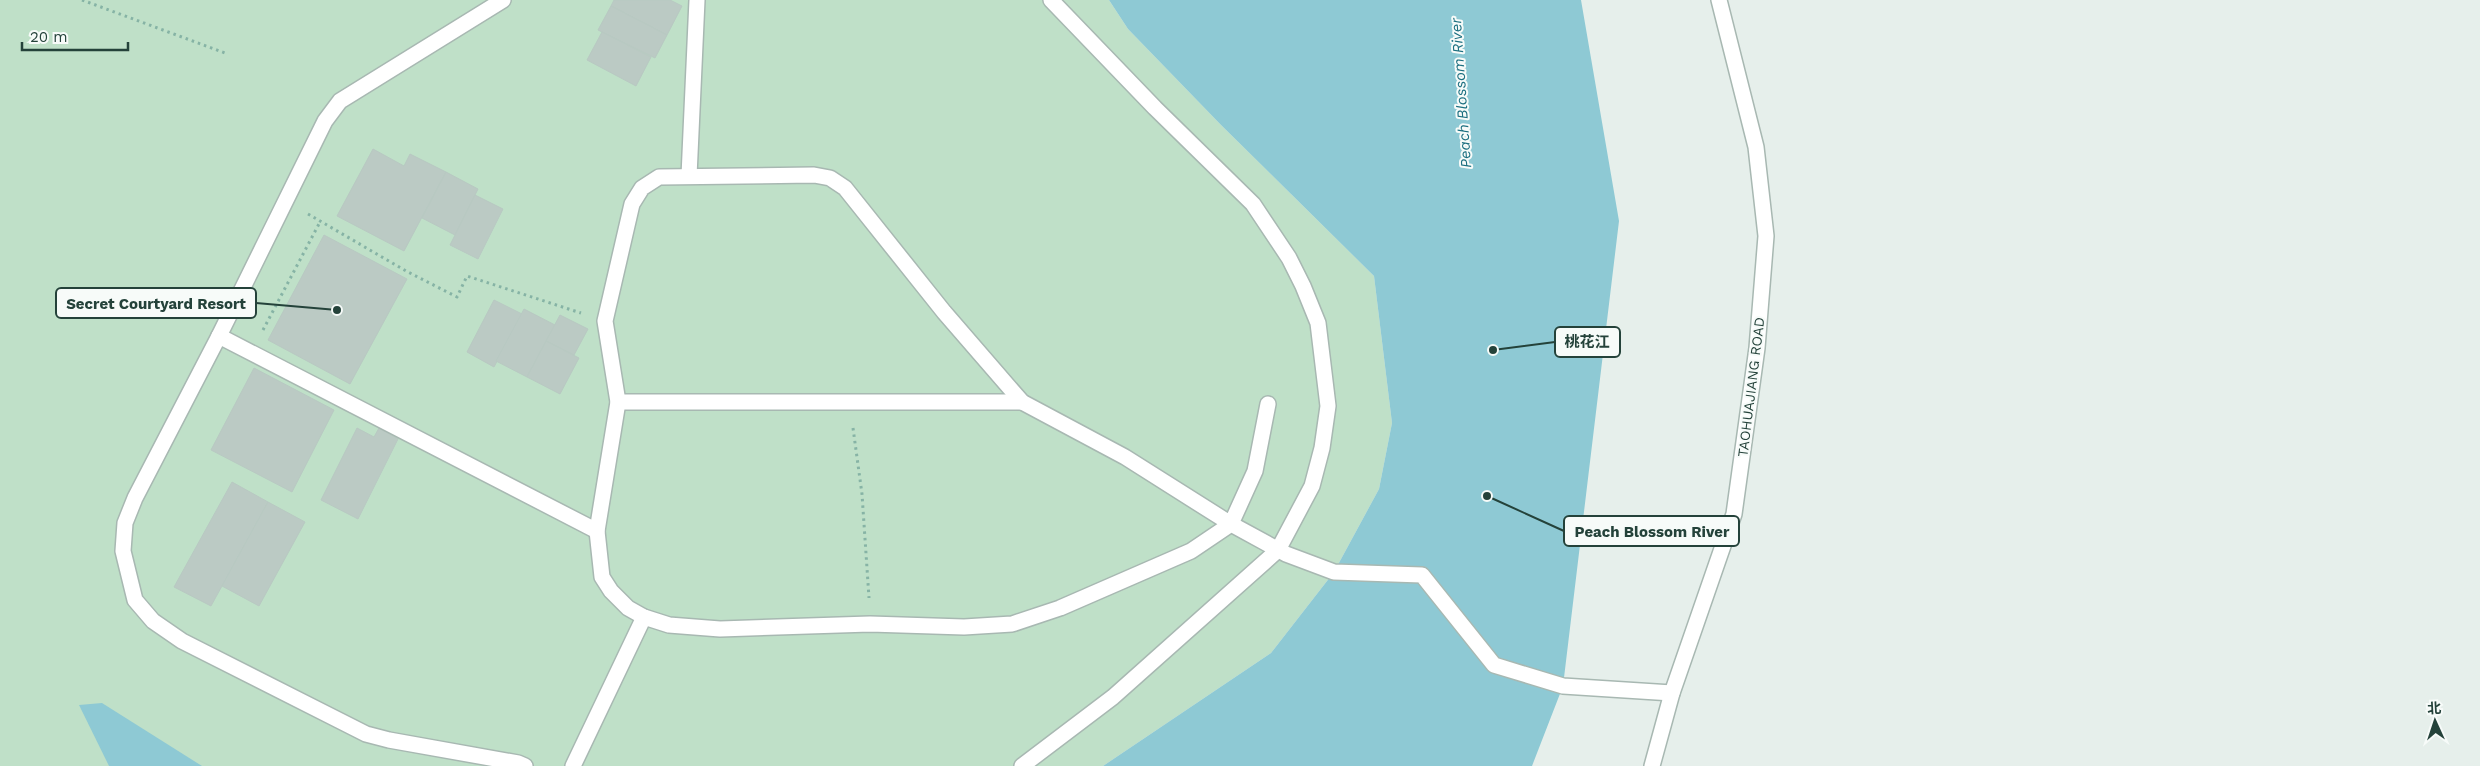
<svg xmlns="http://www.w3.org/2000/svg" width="2480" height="766" viewBox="0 0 2480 766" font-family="'Work Sans','Noto Sans SC',sans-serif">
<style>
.green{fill:#bfe0c8}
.water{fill:#8ec9d4}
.building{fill:#bbcac4;stroke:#b8c9c2}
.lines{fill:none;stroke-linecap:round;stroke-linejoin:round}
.minor-casing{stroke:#a8b8b2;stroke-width:18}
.path{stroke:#86b3a5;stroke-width:3;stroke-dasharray:2.5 4;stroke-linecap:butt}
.minor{stroke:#fff;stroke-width:15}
.labels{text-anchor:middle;stroke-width:4;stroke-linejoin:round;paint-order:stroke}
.street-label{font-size:14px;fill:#24423a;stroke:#f7fbf9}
.water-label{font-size:15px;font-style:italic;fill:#1c6f80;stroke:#f7fbf9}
.leader{fill:none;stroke:#24423a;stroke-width:2}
.callout-dot{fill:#24423a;stroke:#f7fbf9;stroke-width:2}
.callout{fill:#f7fbf9;stroke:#24423a;stroke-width:2}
.callout-label{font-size:15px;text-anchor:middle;font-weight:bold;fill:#24423a}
</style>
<rect width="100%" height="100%" fill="#e6efeb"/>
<polygon class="green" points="0,0 1109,0 1128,29 1221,125 1374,276 1392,423 1379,489 1334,572 1271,653 1103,766 0,766"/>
<g class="water">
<polygon points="1109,0 1581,0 1619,221 1563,686 1532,766 1103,766 1271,653 1334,572 1379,489 1392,423 1374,276 1221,125 1128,29"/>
<polygon points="102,703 202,766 109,766 79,705"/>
</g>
<g class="building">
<polygon points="614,0 670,0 682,6 667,35 611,6"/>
<polygon points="611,6 667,35 655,58 598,30"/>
<polygon points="602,32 651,57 636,86 587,60"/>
<polygon points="373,149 404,166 410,154 446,172 404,251 337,216"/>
<polygon points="446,172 478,189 455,235 422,218"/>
<polygon points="475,195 503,209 478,259 450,245"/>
<polygon points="324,235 407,279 350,384 268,340"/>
<polygon points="494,300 522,314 494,367 467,352"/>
<polygon points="524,309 555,325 527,377 496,361"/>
<polygon points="560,315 588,329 574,355 546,341"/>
<polygon points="546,341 579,358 560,394 527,377"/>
<polygon points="254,368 334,410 292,492 211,450"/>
<polygon points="357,428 374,437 379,428 398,439 358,519 321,500"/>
<polygon points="232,482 268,502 211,606 174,587"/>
<polygon points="268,502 305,522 259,606 222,586"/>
</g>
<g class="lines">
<defs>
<g id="minor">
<polyline points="503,0 340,101 325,121 219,336 135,498 125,523 123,551 135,600 153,621 182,641 366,734 389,740 518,763 525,766"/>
<polyline points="689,176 697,0"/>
<polyline points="219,336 597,531"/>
<polyline points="618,402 1022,402"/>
<polyline points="1268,404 1255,471 1231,524 1191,551 1060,608 1012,624 964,627 870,624 720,629 669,625 644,617 628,608 611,591 602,577 597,531 618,402 605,321 632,204 642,188 659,177 814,175 830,178 845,188 944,312 1022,402 1125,457 1231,524 1286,554 1334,572 1422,575 1494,665 1563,686 1672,693"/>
<polyline points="573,766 644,617"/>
<polyline points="1022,766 1113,697 1278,550 1312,486 1322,448 1328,406 1318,323 1303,286 1289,258 1253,204 1155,108 1051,0"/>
<polyline points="1652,766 1672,693 1734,514 1757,348 1766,236 1756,147 1719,0"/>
</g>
</defs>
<use href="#minor" class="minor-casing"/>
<g class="path">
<polyline points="82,0 225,53"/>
<polyline points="308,214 406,271 457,297 467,276 581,313"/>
<polyline points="263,330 320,222"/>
<polyline points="853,428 862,494 869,598"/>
</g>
<use href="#minor" class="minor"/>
</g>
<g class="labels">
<g class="street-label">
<text transform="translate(1751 387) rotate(-83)" y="5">TAOHUAJIANG ROAD</text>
</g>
<g class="water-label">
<text transform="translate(1461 93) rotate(-94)" y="5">Peach Blossom River</text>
</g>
</g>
<path class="leader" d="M337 310L256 303M1493 350L1555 342M1487 496L1564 531"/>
<g class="callout-dot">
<circle cx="337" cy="310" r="5"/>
<circle cx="1493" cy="350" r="5"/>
<circle cx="1487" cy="496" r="5"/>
</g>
<g class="callout">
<rect x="56" y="288" width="200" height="30" rx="5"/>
<rect x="1555" y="327" width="65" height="30" rx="5"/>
<rect x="1564" y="516" width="175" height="30" rx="5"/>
</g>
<g class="callout-label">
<text x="156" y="309">Secret Courtyard Resort</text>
<text x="1587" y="347">桃花江</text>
<text x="1652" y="537">Peach Blossom River</text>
</g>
<g transform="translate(2435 721) rotate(357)" stroke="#f7fbf9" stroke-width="4" paint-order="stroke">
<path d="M0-4L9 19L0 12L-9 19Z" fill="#24423a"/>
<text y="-8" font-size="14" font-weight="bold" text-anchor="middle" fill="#24423a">北</text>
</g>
<path d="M22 42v8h106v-8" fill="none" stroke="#24423a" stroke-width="2.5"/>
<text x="30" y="42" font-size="15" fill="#24423a" stroke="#f7fbf9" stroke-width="4" paint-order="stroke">20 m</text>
</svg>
